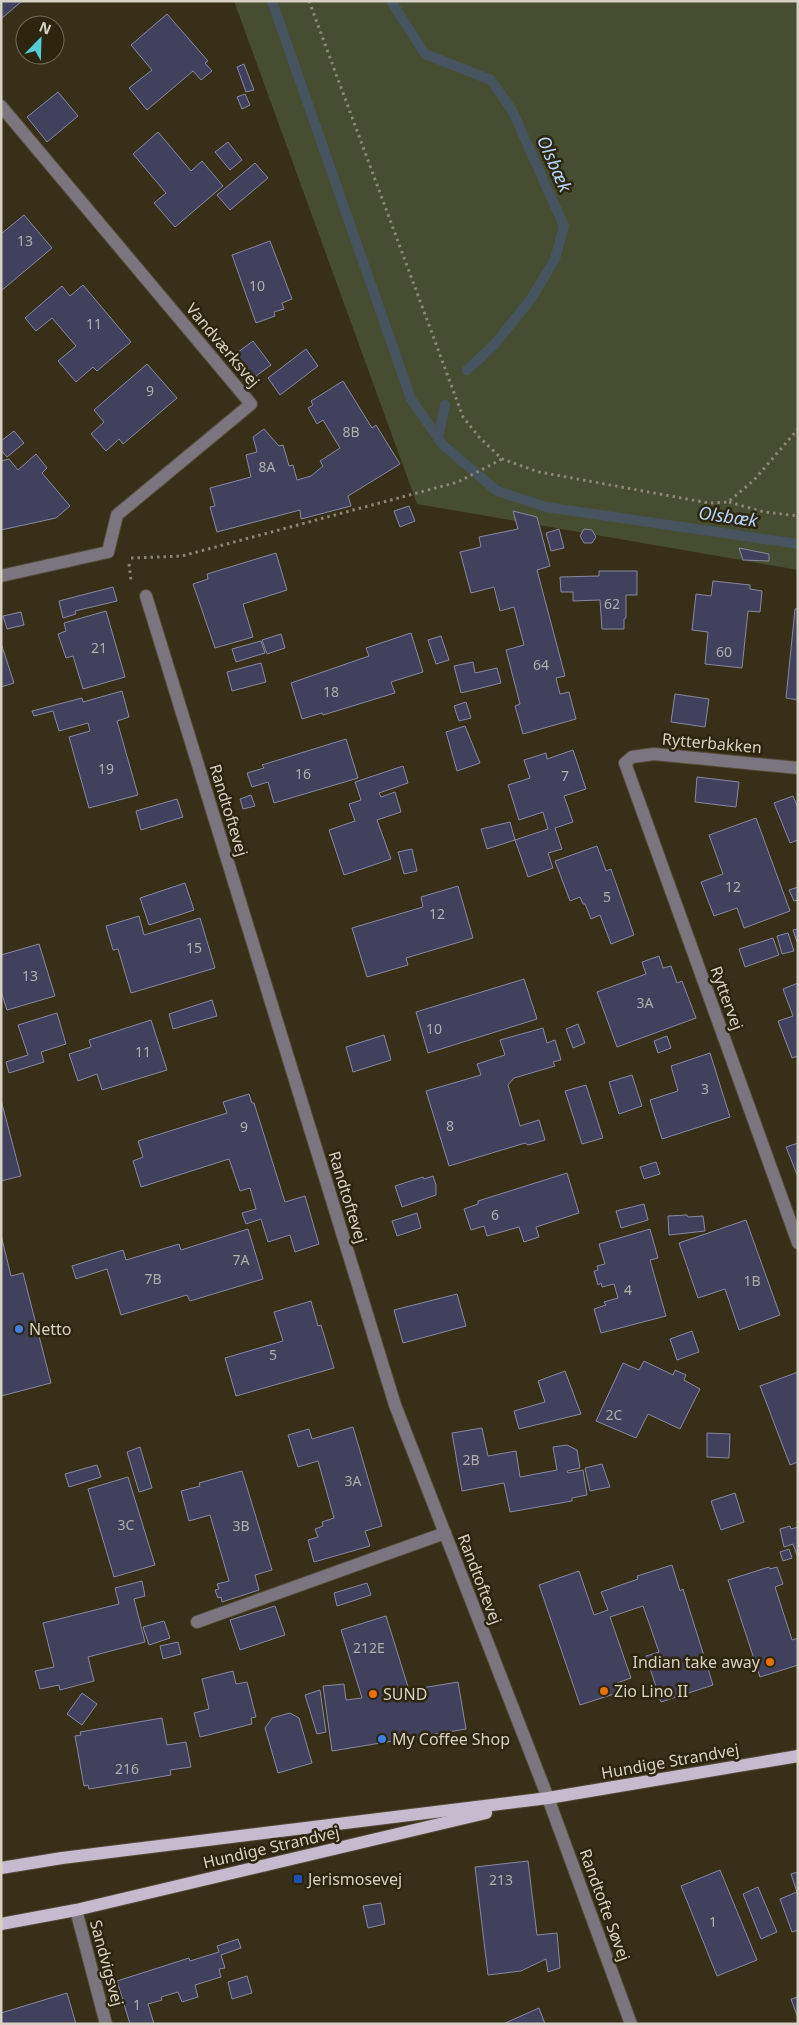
<svg xmlns="http://www.w3.org/2000/svg" width="799" height="2025" viewBox="0 0 799 2025" font-family="'Noto Sans',sans-serif">
<style>
.green{fill:#474d31}
.lines{fill:none;stroke-linecap:round;stroke-linejoin:round}
.stream{stroke:#47545f;stroke-width:10}
.building{fill:#41415e;stroke:#8788a2}
.minor-casing{stroke:#544c37;stroke-width:14}
.major-casing{stroke:#544c37;stroke-width:14}
.path{stroke:#8b8573;stroke-width:3;stroke-dasharray:2.5 4;stroke-linecap:butt}
.minor{stroke:#7b757f;stroke-width:12}
.major{stroke:#c6bacf;stroke-width:12}
.shop-dot{fill:#3f7fe0;stroke:#2d250e;stroke-width:2}
.food-dot{fill:#e8710a;stroke:#2d250e;stroke-width:2}
.transit-dot{fill:#1a4fb4;stroke:#2d250e;stroke-width:2}
.labels{text-anchor:middle;stroke-width:5;stroke-linejoin:round;paint-order:stroke}
.number-label{font-size:14px;fill:#b1adaa}
.street-label{font-size:16px;fill:#d6d1c3;stroke:#2d250e}
.poi-label{font-size:16px;fill:#d6d1c3;stroke:#2d250e;text-anchor:start}
.water-label{font-size:18px;font-style:italic;fill:#b4d3fa;stroke:#2d250e}
</style>
<rect width="100%" height="100%" fill="#372f18"/>
<polygon class="green" points="234,1 798,1 798,570 417,504"/>
<g class="lines">
<g class="stream">
<polyline points="272,1 411,399 443,445 497,491 546,507 798,544"/>
<polyline points="391,1 425,54 491,80 512,110 564,226 555,259 531,299 494,345 467,370"/>
<polyline points="438,438 445,405"/>
</g>
</g>
<g class="building">
<polygon points="1,1 22,1 1,19"/>
<polygon points="167,14 208,61 205,63 212,71 201,80 193,71 147,110 129,88 152,70 131,45"/>
<polygon points="244,64 254,90 246,92 237,67"/>
<polygon points="58,92 78,116 47,142 27,117"/>
<polygon points="245,94 250,105 242,109 237,97"/>
<polygon points="158,132 191,171 202,161 223,186 175,227 154,203 166,193 133,154"/>
<polygon points="228,142 242,160 230,170 215,152"/>
<polygon points="255,163 268,178 230,210 217,195"/>
<polygon points="24,215 52,248 1,291 1,234"/>
<polygon points="270,241 292,299 282,303 284,309 274,312 275,316 256,323 232,255"/>
<polygon points="83,285 131,342 97,371 93,367 76,382 58,361 76,346 52,318 36,331 25,318 62,286 70,296"/>
<polygon points="253,341 271,365 248,382 230,358"/>
<polygon points="306,349 318,366 280,395 268,378"/>
<polygon points="147,364 177,398 123,444 119,439 106,451 91,434 104,422 94,410"/>
<polygon points="343,381 372,428 376,425 400,464 348,496 351,506 301,519 300,510 217,532 210,507 215,506 210,488 251,477 246,455 257,452 253,437 264,429 279,446 283,445 289,466 293,465 297,480 311,476 323,466 320,461 340,448 323,420 317,424 308,408 313,405 311,401"/>
<polygon points="14,431 24,443 7,457 1,450 1,441"/>
<polygon points="36,454 47,468 42,473 70,506 56,518 1,530 1,461 9,459 18,470"/>
<polygon points="409,506 415,521 400,527 394,511"/>
<polygon points="513,511 537,517 550,566 537,570 565,676 556,678 560,694 569,692 576,719 523,734 515,706 520,704 506,650 524,645 514,607 500,611 494,587 471,593 460,552 481,547 479,537 518,529"/>
<polygon points="559,529 564,548 551,551 546,533"/>
<polygon points="584,529 592,530 596,537 592,543 584,543 580,536"/>
<polygon points="739,548 769,554 769,561 743,560"/>
<polygon points="276,553 287,590 243,604 253,637 215,648 193,584 208,579 207,574"/>
<polygon points="599,571 637,571 637,595 626,595 626,618 624,619 624,629 602,629 600,600 573,601 573,592 561,592 560,577 599,576"/>
<polygon points="713,581 750,585 750,589 762,591 760,612 748,611 742,668 705,664 708,632 692,630 696,594 711,596"/>
<polygon points="113,587 117,601 75,611 76,614 63,618 59,601"/>
<polygon points="795,609 798,609 798,700 786,698"/>
<polygon points="106,611 125,677 83,689 73,656 66,658 58,634 66,631 64,623"/>
<polygon points="21,612 24,625 7,629 3,616"/>
<polygon points="411,633 423,672 391,682 395,693 323,715 322,713 302,719 291,683 369,656 366,648"/>
<polygon points="281,634 285,648 267,654 262,640"/>
<polygon points="441,636 449,660 436,664 428,640"/>
<polygon points="261,641 265,653 236,662 232,649"/>
<polygon points="1,643 14,683 1,687"/>
<polygon points="473,662 475,673 497,668 501,683 461,693 454,666"/>
<polygon points="261,663 266,682 232,691 227,672"/>
<polygon points="122,691 129,717 117,721 138,795 89,808 69,737 90,731 88,723 59,731 53,711 34,716 32,711 82,698 83,702"/>
<polygon points="675,694 709,699 705,727 671,722"/>
<polygon points="466,702 471,718 459,721 454,706"/>
<polygon points="465,726 480,763 457,771 446,732"/>
<polygon points="346,739 358,778 274,803 268,782 252,787 247,773 264,768 262,765"/>
<polygon points="573,750 586,789 564,796 573,822 555,828 562,849 548,853 553,868 528,877 515,840 548,829 543,812 519,820 508,785 530,778 524,760 546,753 547,759"/>
<polygon points="403,766 408,783 379,793 381,797 395,792 401,812 377,820 391,859 344,875 329,830 355,821 349,804 361,800 355,782"/>
<polygon points="697,777 739,782 736,807 695,802"/>
<polygon points="251,795 255,806 243,809 240,799"/>
<polygon points="793,796 798,808 798,840 790,843 774,803"/>
<polygon points="177,799 183,817 141,830 136,811"/>
<polygon points="756,818 790,911 744,928 737,908 714,916 701,882 723,874 709,835"/>
<polygon points="510,822 515,840 487,849 481,829"/>
<polygon points="597,846 606,871 611,869 634,935 611,944 600,915 591,919 585,904 583,904 580,897 570,901 555,861"/>
<polygon points="412,849 417,871 404,874 398,852"/>
<polygon points="185,883 194,910 149,925 140,898"/>
<polygon points="458,886 473,938 406,958 408,965 367,977 352,928 423,907 421,897"/>
<polygon points="798,887 798,900 794,901 789,890"/>
<polygon points="139,916 144,935 200,918 215,968 131,993 118,949 113,950 106,926"/>
<polygon points="798,929 798,945 793,930"/>
<polygon points="788,933 794,951 782,954 777,936"/>
<polygon points="773,938 779,955 745,967 739,949"/>
<polygon points="39,944 55,996 7,1010 1,991 1,955"/>
<polygon points="659,956 663,968 671,966 677,983 682,981 696,1018 617,1047 597,992 646,974 642,962"/>
<polygon points="524,979 537,1019 428,1053 416,1012"/>
<polygon points="798,983 798,1056 792,1058 778,1021 793,1016 783,989"/>
<polygon points="212,1000 217,1016 173,1029 169,1014"/>
<polygon points="57,1013 66,1044 41,1052 44,1062 9,1073 6,1062 28,1055 18,1025"/>
<polygon points="151,1020 167,1070 102,1090 97,1074 78,1081 69,1054 91,1047 89,1040"/>
<polygon points="578,1024 585,1043 573,1048 566,1029"/>
<polygon points="543,1028 547,1043 555,1040 561,1060 553,1062 555,1066 514,1078 508,1085 520,1126 539,1120 545,1140 528,1145 525,1143 449,1166 426,1091 481,1075 477,1064 505,1055 500,1040"/>
<polygon points="384,1035 391,1060 353,1072 346,1047"/>
<polygon points="667,1036 671,1048 658,1053 654,1041"/>
<polygon points="710,1053 730,1117 662,1139 650,1100 678,1091 671,1066"/>
<polygon points="632,1075 642,1106 619,1114 609,1082"/>
<polygon points="586,1085 603,1138 582,1144 565,1091"/>
<polygon points="249,1094 252,1103 254,1103 285,1202 305,1196 319,1244 295,1252 290,1235 268,1242 261,1219 246,1224 242,1213 256,1209 250,1188 240,1191 229,1159 141,1187 133,1161 143,1157 138,1141 227,1113 223,1102"/>
<polygon points="1,1100 21,1176 1,1181"/>
<polygon points="798,1143 798,1177 786,1147"/>
<polygon points="656,1162 660,1174 644,1179 640,1167"/>
<polygon points="567,1173 579,1213 536,1227 539,1237 524,1242 519,1227 487,1236 484,1226 471,1230 464,1209 478,1204 478,1201"/>
<polygon points="433,1176 436,1185 436,1195 402,1207 395,1186 423,1177 424,1179"/>
<polygon points="644,1204 648,1220 621,1228 616,1211"/>
<polygon points="417,1213 421,1228 397,1236 392,1221"/>
<polygon points="687,1215 688,1217 703,1216 705,1231 669,1235 668,1216"/>
<polygon points="746,1220 780,1315 739,1330 725,1289 698,1298 679,1243"/>
<polygon points="248,1229 263,1279 190,1301 187,1295 121,1315 107,1269 76,1279 72,1266 123,1250 126,1260 179,1244 181,1250"/>
<polygon points="650,1229 658,1258 650,1260 666,1316 601,1333 594,1309 606,1305 604,1302 618,1298 614,1284 602,1287 601,1283 598,1285 594,1271 598,1270 597,1266 605,1264 599,1244"/>
<polygon points="1,1235 11,1276 23,1273 51,1383 1,1396"/>
<polygon points="457,1294 466,1326 403,1343 394,1310"/>
<polygon points="311,1301 318,1326 321,1325 334,1368 236,1396 225,1358 283,1341 274,1312"/>
<polygon points="692,1331 699,1352 677,1360 670,1339"/>
<polygon points="644,1361 673,1375 675,1370 686,1375 684,1380 700,1389 680,1429 648,1414 636,1438 596,1421 623,1363 639,1370"/>
<polygon points="565,1371 581,1414 519,1429 514,1411 545,1402 538,1381"/>
<polygon points="798,1372 798,1462 790,1465 760,1386"/>
<polygon points="353,1427 382,1526 365,1531 370,1546 314,1562 308,1540 318,1537 315,1529 323,1526 322,1522 334,1518 318,1461 298,1467 288,1435 309,1429 312,1439"/>
<polygon points="482,1428 488,1456 516,1451 520,1477 557,1470 553,1447 567,1445 577,1450 580,1468 567,1471 568,1473 583,1470 587,1495 572,1498 572,1501 510,1512 504,1483 462,1491 452,1433"/>
<polygon points="707,1433 730,1434 729,1458 707,1457"/>
<polygon points="140,1447 152,1488 139,1492 127,1452"/>
<polygon points="602,1464 610,1487 590,1491 585,1468"/>
<polygon points="97,1465 101,1477 69,1487 65,1474"/>
<polygon points="242,1471 272,1570 255,1575 259,1590 222,1602 221,1597 218,1598 215,1590 219,1589 217,1584 229,1581 210,1515 189,1521 181,1491 200,1486 199,1483"/>
<polygon points="128,1477 155,1565 114,1577 88,1489"/>
<polygon points="735,1493 744,1522 721,1530 711,1501"/>
<polygon points="790,1526 791,1529 798,1527 798,1558 793,1544 784,1547 780,1529"/>
<polygon points="789,1549 792,1558 783,1561 780,1552"/>
<polygon points="672,1565 680,1591 683,1589 713,1685 661,1702 646,1656 659,1652 643,1606 610,1617 631,1678 617,1683 620,1692 580,1705 539,1585 579,1571 594,1615 608,1610 601,1592 638,1579 637,1576"/>
<polygon points="769,1567 770,1569 777,1567 783,1584 775,1587 792,1640 798,1638 798,1665 760,1677 728,1580"/>
<polygon points="142,1581 145,1596 134,1599 145,1642 88,1657 94,1681 60,1690 59,1685 40,1689 35,1671 54,1667 43,1623 119,1604 115,1588"/>
<polygon points="367,1583 371,1595 337,1606 334,1593"/>
<polygon points="275,1606 285,1635 240,1650 230,1620"/>
<polygon points="386,1616 409,1690 458,1682 466,1729 332,1751 323,1686 344,1684 346,1700 362,1698 341,1630"/>
<polygon points="164,1621 170,1638 149,1645 143,1627"/>
<polygon points="178,1642 181,1654 163,1659 160,1646"/>
<polygon points="233,1671 236,1684 247,1682 256,1717 251,1718 252,1724 200,1737 194,1713 209,1709 202,1679"/>
<polygon points="320,1690 326,1732 317,1734 305,1695"/>
<polygon points="82,1693 97,1704 82,1725 67,1714"/>
<polygon points="290,1713 299,1718 312,1763 278,1773 265,1728 272,1718"/>
<polygon points="162,1718 167,1745 186,1742 191,1767 170,1770 171,1775 89,1789 88,1785 84,1786 75,1736 81,1735 80,1732"/>
<polygon points="528,1861 537,1935 557,1933 560,1968 548,1972 546,1959 521,1971 488,1975 475,1867"/>
<polygon points="720,1870 757,1960 717,1976 681,1886"/>
<polygon points="798,1872 798,1930 792,1932 780,1899 797,1892 791,1874"/>
<polygon points="758,1887 777,1932 761,1939 743,1894"/>
<polygon points="381,1903 385,1924 368,1928 363,1906"/>
<polygon points="238,1939 241,1948 221,1955 225,1968 219,1969 221,1977 195,1985 198,1997 182,2002 178,1992 161,1997 162,2000 148,2004 154,2024 130,2024 117,1981 189,1958 190,1961 219,1952 217,1946"/>
<polygon points="247,1976 252,1993 232,1999 228,1982"/>
<polygon points="67,1993 76,2024 1,2024 1,2013"/>
<polygon points="798,1997 798,2018 791,1999"/>
<polygon points="539,2008 545,2024 503,2024"/>
</g>
<g class="lines">
<defs>
<g id="minor">
<polyline points="1,106 251,404 117,515 108,552 1,576"/>
<polyline points="146,596 395,1405 548,1798 631,2024"/>
<polyline points="798,768 654,754 632,757 625,763 798,1243"/>
<polyline points="197,1622 445,1533"/>
<polyline points="76,1910 106,2024"/>
</g>
<g id="major">
<polyline points="1,1868 62,1858 548,1798 798,1756"/>
<polyline points="1,1924 76,1910 486,1813"/>
</g>
</defs>
<use href="#minor" class="minor-casing"/>
<use href="#major" class="major-casing"/>
<g class="path">
<polyline points="309,1 463,417 479,437 502,459 539,472 709,503 728,502 754,480 798,429"/>
<polyline points="729,502 764,512 798,516"/>
<polyline points="131,558 182,556 458,482 502,459"/>
<polyline points="129,564 131,580"/>
</g>
<use href="#minor" class="minor"/>
<use href="#major" class="major"/>
</g>
<g class="shop-dot">
<circle cx="19" cy="1329" r="5"/>
<circle cx="382" cy="1739" r="5"/>
</g>
<g class="food-dot">
<circle cx="770" cy="1662" r="5"/>
<circle cx="604" cy="1691" r="5"/>
<circle cx="373" cy="1694" r="5"/>
</g>
<rect class="transit-dot" x="293" y="1874" width="10" height="10" rx="2.5"/>
<g class="labels">
<g class="number-label">
<text x="25" y="246">13</text>
<text x="257" y="291">10</text>
<text x="94" y="329">11</text>
<text x="150" y="396">9</text>
<text x="351" y="437">8B</text>
<text x="267" y="472">8A</text>
<text x="612" y="609">62</text>
<text x="99" y="653">21</text>
<text x="724" y="657">60</text>
<text x="541" y="670">64</text>
<text x="331" y="697">18</text>
<text x="106" y="774">19</text>
<text x="303" y="779">16</text>
<text x="565" y="781">7</text>
<text x="733" y="892">12</text>
<text x="607" y="902">5</text>
<text x="437" y="919">12</text>
<text x="194" y="953">15</text>
<text x="30" y="981">13</text>
<text x="645" y="1008">3A</text>
<text x="434" y="1034">10</text>
<text x="143" y="1057">11</text>
<text x="705" y="1094">3</text>
<text x="450" y="1131">8</text>
<text x="244" y="1132">9</text>
<text x="495" y="1220">6</text>
<text x="241" y="1265">7A</text>
<text x="153" y="1284">7B</text>
<text x="752" y="1286">1B</text>
<text x="628" y="1295">4</text>
<text x="273" y="1360">5</text>
<text x="614" y="1420">2C</text>
<text x="471" y="1465">2B</text>
<text x="353" y="1486">3A</text>
<text x="126" y="1530">3C</text>
<text x="241" y="1531">3B</text>
<text x="369" y="1653">212E</text>
<text x="127" y="1774">216</text>
<text x="501" y="1885">213</text>
<text x="713" y="1927">1</text>
<text x="137" y="2010">1</text>
</g>
<g class="street-label">
<text transform="translate(223 345) rotate(50)" y="6">Vandværksvej</text>
<text transform="translate(712 743) rotate(5)" y="6">Rytterbakken</text>
<text transform="translate(229 810) rotate(73)" y="6">Randtoftevej</text>
<text transform="translate(727 998) rotate(70)" y="6">Ryttervej</text>
<text transform="translate(348 1197) rotate(73)" y="6">Randtoftevej</text>
<text transform="translate(480 1579) rotate(69)" y="6">Randtoftevej</text>
<text transform="translate(670 1761) rotate(-10)" y="6">Hundige Strandvej</text>
<text transform="translate(271 1847) rotate(-13)" y="6">Hundige Strandvej</text>
<text transform="translate(605 1905) rotate(70)" y="6">Randtofte Søvej</text>
<text transform="translate(107 1963) rotate(75)" y="6">Sandvigsvej</text>
</g>
<g class="poi-label">
<text x="29" y="1335">Netto</text>
<text x="760" y="1668" text-anchor="end">Indian take away</text>
<text x="614" y="1697">Zio Lino II</text>
<text x="383" y="1700">SUND</text>
<text x="392" y="1745">My Coffee Shop</text>
<text x="308" y="1885">Jerismosevej</text>
</g>
<g class="water-label">
<text transform="translate(554 164) rotate(66)" y="6">Olsbæk</text>
<text transform="translate(728 517) rotate(8)" y="6">Olsbæk</text>
</g>
</g>
<rect width="799" height="2025" fill="none" stroke="#d6d1c3" stroke-width="5"/>
<g transform="translate(40 40) rotate(23)"><circle r="24" fill="#2d250e" stroke="#716a56"/>
<path d="M0-4L9 19L0 12L-9 19Z" fill="#52ccd6"/>
<text y="-8" font-size="14" font-weight="bold" text-anchor="middle" fill="#d6d1c3">N</text>
</g>
</svg>
